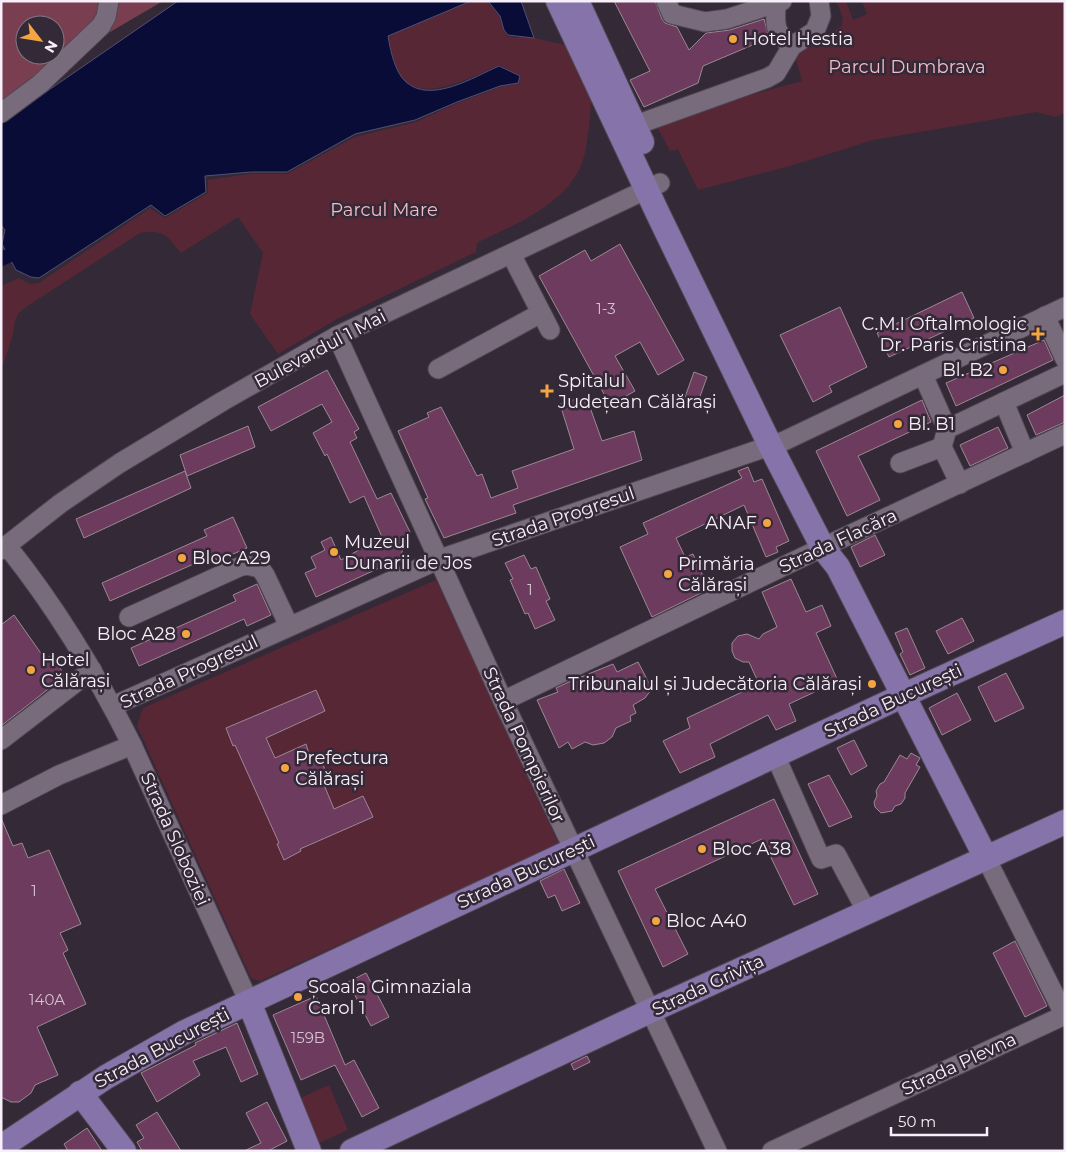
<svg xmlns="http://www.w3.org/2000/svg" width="1066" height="1152" viewBox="0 0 1066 1152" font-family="Montserrat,sans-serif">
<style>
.green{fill:#582736}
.forest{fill:#793f50;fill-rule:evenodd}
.water{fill:#0a0c38;stroke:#515072}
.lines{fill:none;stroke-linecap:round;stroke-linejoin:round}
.canal{stroke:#0a0c38;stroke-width:14}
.building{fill:#6d3b5d;stroke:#9c8894}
.minor-casing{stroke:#504653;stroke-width:21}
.major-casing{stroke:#504653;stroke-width:26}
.minor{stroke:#786b7b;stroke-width:19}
.major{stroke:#8673a9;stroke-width:24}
.poi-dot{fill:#f2a541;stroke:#342937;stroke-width:2}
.labels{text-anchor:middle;stroke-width:5;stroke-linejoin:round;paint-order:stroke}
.number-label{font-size:15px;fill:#d4c2d2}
.poi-label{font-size:18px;fill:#f7eff9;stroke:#342937;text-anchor:start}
.park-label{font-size:18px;fill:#f4bbc9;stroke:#342937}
.street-label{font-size:18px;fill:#f7eff9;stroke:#342937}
</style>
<rect width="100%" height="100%" fill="#342937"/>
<g class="green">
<path d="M473,1H487L499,16L504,31L507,36L516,38L525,36L570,46C576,58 584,71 589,84C593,95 590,113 589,126C587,141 586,156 579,170C559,208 513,225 477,243L476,252L335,320L278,354L250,314L263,253L238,217L181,253C168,236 163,229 140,233L26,307L18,314L15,321L13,334L4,363L1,365V286L19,278L30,284L39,283L150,208L165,218L208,193V180L248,174H287L355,137L416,122L458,103L500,87L519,83L521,76L500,65C478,74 425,103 404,80C395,69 391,50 388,36Z"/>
<polygon points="836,1 846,1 853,20 867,14 862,1 1065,1 1065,113 1055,117 1037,112 873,140 790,166 698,190 678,149 670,151 654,121 802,81 794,52 841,27 843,18"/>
<polygon points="436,580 559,844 260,981 251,978 137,726 143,708"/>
<polygon points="329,1085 348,1130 319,1143 300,1098"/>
</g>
<path class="forest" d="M1,1H163L76,52L1,107ZM25,25H55V55H25Z"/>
<g class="water">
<path d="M178,1H471L388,36C390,49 395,73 406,82C431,104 474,77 499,66L520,76L518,83L500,86L457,102L415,120L355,134L287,172H251L205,176L206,192L165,216L151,205L39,278L31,277L16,270L2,244L5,230L1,225V123Z"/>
<polygon points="488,1 521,1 534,38 508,35 504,30 500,16"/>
</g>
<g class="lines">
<polyline class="canal" points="1,259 8,256"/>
</g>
<g class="building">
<polygon points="614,1 655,1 662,19 665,23 677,27 689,50 706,33 730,30 764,19 769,38 703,66 698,83 644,107 630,80 650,71"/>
<polygon points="620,244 684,360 658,375 640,342 615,356 635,391 610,405 539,276 585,250 591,261"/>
<polygon points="962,292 974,318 889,357 877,333"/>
<polygon points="840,307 867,367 829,386 832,392 813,402 780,335"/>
<polygon points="1044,340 1053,360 956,406 946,383"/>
<polygon points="327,370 359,429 354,432 357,438 350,442 377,499 391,493 410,532 399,559 316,597 305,573 316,568 311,557 325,550 321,542 331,537 341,560 382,537 364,496 350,503 327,454 325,456 313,433 332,422 322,404 271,431 258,407"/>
<polygon points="694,372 707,377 698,402 685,397"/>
<polygon points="1065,395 1065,422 1036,435 1027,415"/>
<polygon points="586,396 602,441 634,431 642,460 513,505 516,513 444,538 425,499 428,498 398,431 429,417 427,413 441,407 477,476 482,474 491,498 518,488 512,471 574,449 560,404"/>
<polygon points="922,400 931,422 858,456 880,500 847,516 816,451"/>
<polygon points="248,426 255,447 187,476 180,455"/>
<polygon points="998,427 1008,448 970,466 960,445"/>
<polygon points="748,467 754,482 762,479 789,541 776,547 778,552 766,557 744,505 676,538 685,557 693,554 709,589 652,617 620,547 648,534 643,523 742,478 738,471"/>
<polygon points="185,471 191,488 84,538 76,519"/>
<polygon points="233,517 247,548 217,561 214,555 110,601 102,583 207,536 204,530"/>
<polygon points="875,535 885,555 860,567 851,547"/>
<polygon points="524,555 531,569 536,567 550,599 546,601 555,620 535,629 528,613 525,614 510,580 513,579 505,563"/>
<polygon points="791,579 806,612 822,605 831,626 816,633 838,681 789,704 796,721 776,730 768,715 710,744 715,757 680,773 663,741 690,728 687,718 759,684 749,662 743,662 735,658 732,651 732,643 738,636 747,634 759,639 763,634 777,627 762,592"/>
<polygon points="257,584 271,615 247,626 244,619 139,666 131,648 236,601 233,595"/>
<polygon points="14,615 45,659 52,655 65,676 1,726 1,625"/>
<polygon points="962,618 974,641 948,654 936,631"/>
<polygon points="907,628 925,668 910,675 900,654 903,652 895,633"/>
<polygon points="638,662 650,685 651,690 645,698 633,705 636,713 630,716 631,721 616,728 612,737 604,743 593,745 585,742 572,749 568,742 559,748 537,700 558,692 556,688 571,681 613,664 617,672"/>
<polygon points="1006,673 1024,708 995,722 978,687"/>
<polygon points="316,690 325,711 266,738 275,758 306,744 310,757 318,753 328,777 322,780 334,809 363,796 373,817 300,849 301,851 284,860 277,844 279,843 235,745 233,746 226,728"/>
<polygon points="957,693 971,720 942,735 929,708"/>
<polygon points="854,740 867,766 851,775 837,748"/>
<polygon points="911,753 920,758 916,765 920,767 905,793 905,798 901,804 895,806 892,811 881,813 875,807 874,802 877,796 876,791 880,784 884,782 900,755 907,759"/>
<polygon points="829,775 852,817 829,827 808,784"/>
<polygon points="774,799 818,894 794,905 762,839 655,889 688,954 663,967 618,871"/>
<polygon points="1,818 13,846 22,843 28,858 49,850 81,924 60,933 68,950 63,953 86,1004 37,1027 58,1075 35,1085 31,1093 19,1102 11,1102 1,1097"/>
<polygon points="564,869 580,903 562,911 555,895 548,898 540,881"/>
<polygon points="1015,941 1047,1006 1025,1017 993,953"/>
<polygon points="366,973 389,1017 371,1026 348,982"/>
<polygon points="316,996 345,1065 354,1060 379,1108 362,1117 335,1065 301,1080 273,1015"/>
<polygon points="237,1023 258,1074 241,1082 226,1047 193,1061 200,1075 157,1102 141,1073 196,1045 195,1043"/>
<polygon points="587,1056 590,1062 574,1070 571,1064"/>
<polygon points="267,1102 287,1141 268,1151 244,1151 261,1143 246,1113"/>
<polygon points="157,1112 181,1151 142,1151 137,1142 144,1138 136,1125"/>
<polygon points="87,1128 102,1151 68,1151 64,1144"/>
</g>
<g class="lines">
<defs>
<g id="minor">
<polyline points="666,1 672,14 705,22 727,19 782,1"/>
<path d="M776,4C775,26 774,32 792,46"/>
<polyline points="1,113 40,84 101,26 106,17 109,1"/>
<polyline points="622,130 767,78 776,73 792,46 815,31 821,16 819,1"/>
<polyline points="511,254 550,330"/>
<polyline points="1045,316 1065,359"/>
<polyline points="337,336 503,701 717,1151"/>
<polyline points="438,369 541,313"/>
<polyline points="923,375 947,429 942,447 960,484"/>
<polyline points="1004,402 1025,453"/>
<polyline points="947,429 1065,373"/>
<polyline points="900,463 942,447"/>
<path d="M7,546C56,607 97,675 132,745L249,1002"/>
<polyline points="1,550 61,503 120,463 223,401 337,336 660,183"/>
<polyline points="129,617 239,567 246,565 260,568 265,575 289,626"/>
<polyline points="503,701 832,543 1065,434"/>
<polyline points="113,706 440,559 784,441 1065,307"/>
<polyline points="1,740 92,670"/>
<polyline points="775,755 821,859 836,854 867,912"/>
<polyline points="1,805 59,775 132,745"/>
<polyline points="986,858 1065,1016"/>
<polyline points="772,1151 1065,1015"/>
</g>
<g id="major">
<polyline points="558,1 659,216 770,445 823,548 838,567 986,858"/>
<polyline points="577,1 642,142"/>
<polyline points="249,1002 309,1151"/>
<polyline points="80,1093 124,1151"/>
<polyline points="1,1147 106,1077 185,1032 902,696 1065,622"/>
<polyline points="352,1151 650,1011 1065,822"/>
</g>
</defs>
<use href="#minor" class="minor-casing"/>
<use href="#major" class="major-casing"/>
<use href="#minor" class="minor"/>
<use href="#major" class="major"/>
</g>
<g class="poi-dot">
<circle cx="733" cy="39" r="5"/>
<path d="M1035.5 326.5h5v5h5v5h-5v5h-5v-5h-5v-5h5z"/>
<circle cx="1003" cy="370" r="5"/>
<path d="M544.5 383.5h5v5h5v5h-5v5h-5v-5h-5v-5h5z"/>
<circle cx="898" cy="424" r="5"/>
<circle cx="767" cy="523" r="5"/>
<circle cx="334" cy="552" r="5"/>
<circle cx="182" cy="558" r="5"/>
<circle cx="668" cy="574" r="5"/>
<circle cx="186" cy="634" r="5"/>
<circle cx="31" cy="670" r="5"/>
<circle cx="872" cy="684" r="5"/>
<circle cx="285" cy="768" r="5"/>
<circle cx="702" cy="849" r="5"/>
<circle cx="656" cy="921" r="5"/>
<circle cx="298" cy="997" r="5"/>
</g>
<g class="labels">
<g class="number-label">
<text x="606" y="314">1-3</text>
<text x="530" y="595">1</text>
<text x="34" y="896">1</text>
<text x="47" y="1005">140A</text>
<text x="308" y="1043">159B</text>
</g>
<g class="poi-label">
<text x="743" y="45">Hotel Hestia</text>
<text x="1027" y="330" text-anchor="end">C.M.I Oftalmologic<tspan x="1027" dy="21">Dr. Paris Cristina</tspan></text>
<text x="993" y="376" text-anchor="end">Bl. B2</text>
<text x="558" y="387">Spitalul<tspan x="558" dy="21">Județean Călărași</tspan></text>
<text x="908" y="430">Bl. B1</text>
<text x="757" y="529" text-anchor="end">ANAF</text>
<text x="344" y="548">Muzeul<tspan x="344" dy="21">Dunarii de Jos</tspan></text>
<text x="192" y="564">Bloc A29</text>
<text x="678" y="570">Primăria<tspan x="678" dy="21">Călărași</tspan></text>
<text x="176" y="640" text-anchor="end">Bloc A28</text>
<text x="41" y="666">Hotel<tspan x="41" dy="21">Călărași</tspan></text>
<text x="862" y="690" text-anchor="end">Tribunalul și Judecătoria Călărași</text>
<text x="295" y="764">Prefectura<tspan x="295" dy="21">Călărași</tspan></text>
<text x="712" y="855">Bloc A38</text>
<text x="666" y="927">Bloc A40</text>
<text x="308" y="993">Școala Gimnaziala<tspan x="308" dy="21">Carol 1</tspan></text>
</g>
<g class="park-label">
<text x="907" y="73">Parcul Dumbrava</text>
<text x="384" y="216">Parcul Mare</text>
</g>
<g class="street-label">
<text transform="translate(320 349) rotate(-28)" y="6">Bulevardul 1 Mai</text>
<text transform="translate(563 517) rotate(-19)" y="6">Strada Progresul</text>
<text transform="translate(838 541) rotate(-25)" y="6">Strada Flacăra</text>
<text transform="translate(189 672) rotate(-25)" y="6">Strada Progresul</text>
<text transform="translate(893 701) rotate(-25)" y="6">Strada București</text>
<text transform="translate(524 745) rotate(65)" y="6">Strada Pompierilor</text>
<text transform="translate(175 839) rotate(66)" y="6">Strada Sloboziei</text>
<text transform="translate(526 872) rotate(-25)" y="6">Strada București</text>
<text transform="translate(708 985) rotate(-25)" y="6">Strada Grivița</text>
<text transform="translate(162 1048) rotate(-28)" y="6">Strada București</text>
<text transform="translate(959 1064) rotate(-25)" y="6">Strada Plevna</text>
</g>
</g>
<rect width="1066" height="1152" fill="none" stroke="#f7eff9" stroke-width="5"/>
<g transform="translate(40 40) rotate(121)"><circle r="24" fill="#342937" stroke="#827885"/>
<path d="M0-4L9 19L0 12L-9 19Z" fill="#f2a541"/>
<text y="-8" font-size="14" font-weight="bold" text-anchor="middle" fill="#f7eff9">N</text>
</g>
<path d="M891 1127v8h96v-8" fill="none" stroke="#f7eff9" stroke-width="2.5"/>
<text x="898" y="1127" font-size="15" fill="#f7eff9" stroke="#342937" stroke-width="4" paint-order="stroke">50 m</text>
</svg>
